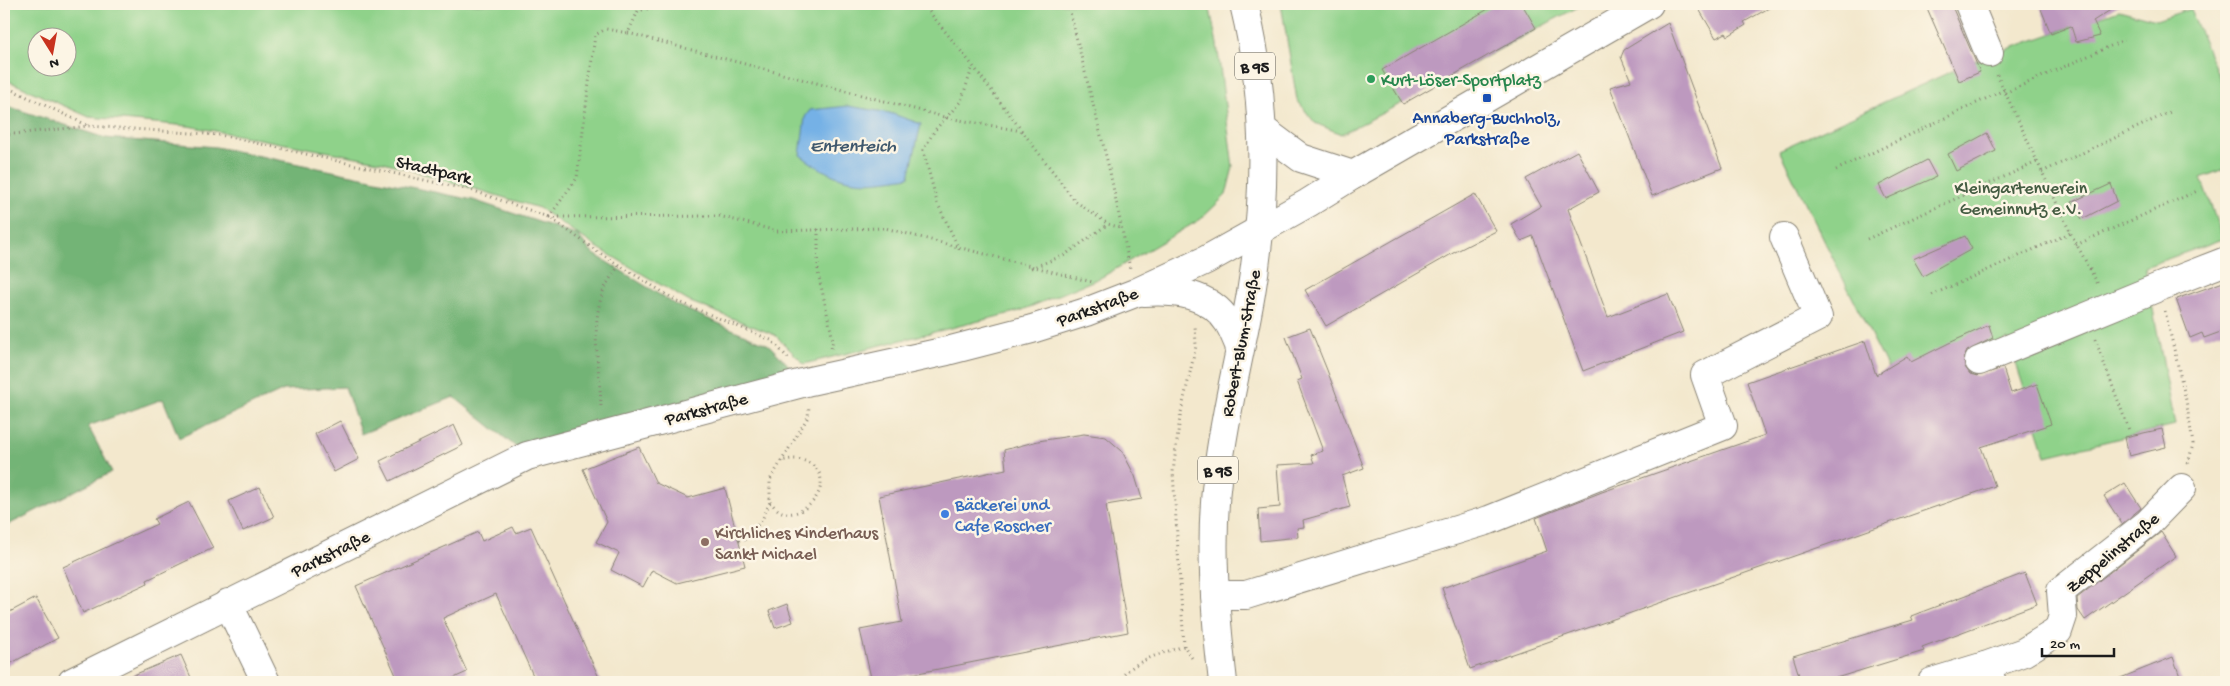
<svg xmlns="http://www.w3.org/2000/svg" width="2230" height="686" viewBox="0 0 2230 686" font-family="'Gochi Hand',sans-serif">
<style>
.green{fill:#8fd28a;stroke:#567753;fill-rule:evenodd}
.forest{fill:#73b476;stroke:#486849}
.water{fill:#74b1e6;stroke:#486681}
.building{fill:#bd99bf}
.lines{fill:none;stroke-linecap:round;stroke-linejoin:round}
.minor-casing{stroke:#888274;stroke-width:30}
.major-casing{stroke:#888274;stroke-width:30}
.path{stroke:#888274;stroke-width:3;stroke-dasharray:1 4;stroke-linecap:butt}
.minor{stroke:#fff;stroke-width:28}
.major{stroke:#fff;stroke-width:28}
.leisure-dot{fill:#2e9e5b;stroke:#fcf5e5;stroke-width:2}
.transit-dot{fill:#1a4fb4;stroke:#fcf5e5;stroke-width:2}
.shop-dot{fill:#3f7fe0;stroke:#fcf5e5;stroke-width:2}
.education-dot{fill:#8d6e63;stroke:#fcf5e5;stroke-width:2}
.labels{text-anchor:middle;stroke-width:5;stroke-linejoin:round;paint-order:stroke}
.shield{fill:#fcf5e5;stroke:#5f5d58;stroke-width:1}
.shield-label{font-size:16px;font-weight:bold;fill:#1c1c1c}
.leisure-label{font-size:18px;fill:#27864d;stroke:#fcf5e5;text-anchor:start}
.transit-label{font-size:18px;fill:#164399;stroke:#fcf5e5}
.street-label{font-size:18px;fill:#1c1c1c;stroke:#fcf5e5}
.park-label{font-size:18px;fill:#445c42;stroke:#fcf5e5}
.shop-label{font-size:18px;fill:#366cbe;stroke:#fcf5e5;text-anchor:start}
.education-label{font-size:18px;fill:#785e54;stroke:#fcf5e5;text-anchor:start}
.water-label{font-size:19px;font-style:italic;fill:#3f586d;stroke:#fcf5e5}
</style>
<rect width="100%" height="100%" fill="#fcf5e5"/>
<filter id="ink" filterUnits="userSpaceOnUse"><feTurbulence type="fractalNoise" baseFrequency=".02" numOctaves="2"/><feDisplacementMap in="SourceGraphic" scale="10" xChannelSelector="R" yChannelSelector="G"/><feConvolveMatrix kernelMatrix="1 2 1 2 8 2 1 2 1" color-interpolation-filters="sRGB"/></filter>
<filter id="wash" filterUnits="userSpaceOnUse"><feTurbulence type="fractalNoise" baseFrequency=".0096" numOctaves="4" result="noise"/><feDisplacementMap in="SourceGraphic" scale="20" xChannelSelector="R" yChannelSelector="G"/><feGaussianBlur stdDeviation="1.12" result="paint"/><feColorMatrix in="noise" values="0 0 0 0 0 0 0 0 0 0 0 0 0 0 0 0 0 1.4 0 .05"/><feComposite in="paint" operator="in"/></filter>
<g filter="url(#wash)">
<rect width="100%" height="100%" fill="#f3e8cd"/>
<g class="green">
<path d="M4,4H1209L1217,44L1233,167L1226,195L1201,219L1102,277L1020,311L804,364L775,335L688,301L595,246L539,208L384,162L188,126L89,117L4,79ZM38,38H68V68H38Z"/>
<path d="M1281,4H1584C1502,46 1424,94 1341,134L1315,123L1297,100Z"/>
<polygon points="2190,9 2226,93 2226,168 2201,178 2223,239 2145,267 2175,425 2046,456 2008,339 1897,387 1779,150 1974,61 2119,10 2156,20"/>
</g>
<polygon class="forest" points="4,105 105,138 216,147 473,200 578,235 591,252 676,305 769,345 797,374 516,447 454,397 361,434 345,387 284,390 179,438 163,399 88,426 112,472 4,527"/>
<path class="water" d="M848,106L890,113L921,124L909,177C860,185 842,186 800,155L805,117L810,110Z"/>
<g id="blocks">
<g class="building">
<polygon points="1497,4 1522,4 1536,28 1403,104 1382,70"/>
<polygon points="1696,4 1776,4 1744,22 1746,25 1728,36 1726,33 1716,38"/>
<polygon points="1938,4 1951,4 1980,72 1959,81 1927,8"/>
<polygon points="2039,4 2120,4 2093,21 2100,36 2076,42 2071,26 2051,34"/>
<polygon points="1668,23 1722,168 1652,196 1610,87 1631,81 1621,57 1624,50"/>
<polygon points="1987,133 1996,151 1956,171 1948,154"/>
<polygon points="1577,151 1599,192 1568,209 1608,317 1668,294 1683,332 1583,371 1533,236 1521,241 1511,224 1541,206 1526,179"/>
<polygon points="1927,160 1936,177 1886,199 1879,185"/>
<polygon points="2111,184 2117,201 2082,219 2072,202"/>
<polygon points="1475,194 1496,231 1455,252 1326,326 1305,290"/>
<polygon points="1965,236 1972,249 1923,276 1913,259"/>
<polygon points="2226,281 2226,330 2204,338 2202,333 2190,338 2176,299"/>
<polygon points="1989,325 1993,338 1967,351 1964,358 1965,367 1970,374 1977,376 2003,368 2011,393 2037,384 2051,424 1981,447 1995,486 1470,669 1442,588 1547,551 1536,518 1602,492 1765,435 1747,382 1865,341 1876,375 1907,356 1911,362 1949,343"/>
<polygon points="1310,328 1327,370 1364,468 1342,476 1350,507 1303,520 1304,527 1297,528 1298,537 1260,541 1258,509 1280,507 1277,465 1314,463 1311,455 1323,451 1297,381 1302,379 1286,337"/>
<polygon points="340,421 359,459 334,472 315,434"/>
<polygon points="454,425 463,445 390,481 380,461"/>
<polygon points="2162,429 2166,447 2129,456 2125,437"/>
<polygon points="1084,434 1106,437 1122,451 1135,476 1142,499 1106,505 1128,632 872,682 860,630 902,622 879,496 1006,469 1004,450 1038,441"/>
<polygon points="639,447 656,483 688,498 725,488 745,566 677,583 652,570 643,587 611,570 619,553 596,542 607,522 583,469"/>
<polygon points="2125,483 2141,508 2122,524 2104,496"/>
<polygon points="260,487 274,517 243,531 229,501"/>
<polygon points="189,502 213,548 147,580 148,583 83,613 63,567 157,524 154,519"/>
<polygon points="513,527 516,533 531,527 601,682 536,682 496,594 443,618 467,672 445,682 399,682 356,586 478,532 482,541"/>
<polygon points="2161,532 2176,556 2085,620 2078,610 2077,598"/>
<polygon points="2025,573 2037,604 1922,647 1924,651 1823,682 1801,682 1793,656 1913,620 1911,616"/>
<polygon points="36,598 58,638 4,667 4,615"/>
<polygon points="787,604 793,622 775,628 769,611"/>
<polygon points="181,655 193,682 117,682"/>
<polygon points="2173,657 2182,682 2113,682 2113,681"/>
</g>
</g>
</g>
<g filter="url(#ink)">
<use href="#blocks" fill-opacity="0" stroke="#888274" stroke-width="1"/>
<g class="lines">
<defs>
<g id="minor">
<polyline points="1969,4 1989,53"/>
<polyline points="1262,129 1301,158 1353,175"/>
<path d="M1144,292C1175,290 1209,293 1228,322C1233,329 1236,339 1240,347"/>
<polyline points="1979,361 2159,287 2226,261"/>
<polyline points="1215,595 1246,595 1489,520 1723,426 1705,375 1818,317 1784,237"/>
<polyline points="228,603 266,682"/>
<polyline points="1985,666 2024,652 2058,631 2063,616 2061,591 2148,523 2182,488"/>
<polyline points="72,682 527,456 810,381 947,351 1032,329 1086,312 1135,293 1206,260 1308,203 1353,175 1649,4"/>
<polyline points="1932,682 1985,666 1992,682"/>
</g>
<path id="major" d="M1223,682C1215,613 1209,540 1218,471C1225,411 1241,352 1251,293C1267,198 1267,98 1244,4"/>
</defs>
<use href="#minor" class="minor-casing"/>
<use href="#major" class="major-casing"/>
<g class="path">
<polyline points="923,4 973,66 1075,201 1108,224 1121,228"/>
<polyline points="1068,4 1110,172 1130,268"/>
<polyline points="628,33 948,118 1022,131"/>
<polyline points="1997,75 2071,234 2099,286"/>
<polyline points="4,86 89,126"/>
<polyline points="2005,93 2124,40"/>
<polyline points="4,135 89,126 220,135 474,191 549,217 598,252 677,301 771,340 790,360"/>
<polyline points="1836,170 2004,90"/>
<polyline points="2042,172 2170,112"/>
<polyline points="549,217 719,216 777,231 885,228 1092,282"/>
<polyline points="549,217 577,178 595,35 606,29 628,33 638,11 659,6 659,4"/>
<polyline points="818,229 818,272 833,340 831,349"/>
<polyline points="1867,239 2037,162"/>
<polyline points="2076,245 2197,191"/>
<polyline points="959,249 937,202 923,150 935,130 961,101 973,66"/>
<polyline points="1031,268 1065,255 1108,224"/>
<polyline points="1932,295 2070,233"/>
<polyline points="2165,311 2186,400 2193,444 2188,464"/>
<polyline points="2095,339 2129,430"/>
<path d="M601,411C601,371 589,331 603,292C606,283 614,273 619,265"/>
<path d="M770,502C773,505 778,511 782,512C807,521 837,481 811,464C801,458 793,458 781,461"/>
<polyline points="739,541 744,540 762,520 770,502 770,480 808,417 809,406"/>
<polyline points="1184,646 1173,472 1180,417 1196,346 1195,324"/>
<path d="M1118,682C1132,660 1161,654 1184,646L1194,661"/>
</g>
<use href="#minor" class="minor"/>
<use href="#major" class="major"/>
</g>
</g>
<circle class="leisure-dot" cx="1371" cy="79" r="5"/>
<rect class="transit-dot" x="1482" y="93" width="10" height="10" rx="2.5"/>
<circle class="shop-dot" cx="945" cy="514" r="5"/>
<circle class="education-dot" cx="705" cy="542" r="5"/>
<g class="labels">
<g class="shield">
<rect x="1235" y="52.5" width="40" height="27" rx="4"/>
<rect x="1198" y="456.5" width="40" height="27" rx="4"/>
</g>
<g class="shield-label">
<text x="1255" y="72">B 95</text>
<text x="1218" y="476">B 95</text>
</g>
<g class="leisure-label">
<text x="1381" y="85">Kurt-Löser-Sportplatz</text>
</g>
<g class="transit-label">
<text x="1487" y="123">Annaberg-Buchholz,<tspan x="1487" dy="21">Parkstraße</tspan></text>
</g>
<g class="street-label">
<text transform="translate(434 169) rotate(13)" y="6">Stadtpark</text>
<text transform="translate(1097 306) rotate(-20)" y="6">Parkstraße</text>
<text transform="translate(1240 343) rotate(-79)" y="6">Robert-Blum-Straße</text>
<text transform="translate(706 408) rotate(-15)" y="6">Parkstraße</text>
<text transform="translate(2112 552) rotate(-40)" y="6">Zeppelinstraße</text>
<text transform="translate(330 553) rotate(-26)" y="6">Parkstraße</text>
</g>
<g class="park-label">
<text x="2021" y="193">Kleingartenverein<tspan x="2021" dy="21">Gemeinnutz e.V.</tspan></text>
</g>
<g class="shop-label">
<text x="955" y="510">Bäckerei und<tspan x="955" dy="21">Cafe Roscher</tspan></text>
</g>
<g class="education-label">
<text x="715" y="538">Kirchliches Kinderhaus<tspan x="715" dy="21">Sankt Michael</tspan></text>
</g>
<g class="water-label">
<text x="853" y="151">Ententeich</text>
</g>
</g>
<rect width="2230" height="686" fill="none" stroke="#fcf5e5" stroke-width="20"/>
<g transform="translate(52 52) rotate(169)"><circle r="24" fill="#fcf5e5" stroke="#a29e95"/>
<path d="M0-4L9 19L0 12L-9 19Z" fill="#c8321e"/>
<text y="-8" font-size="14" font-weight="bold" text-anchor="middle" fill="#1c1c1c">N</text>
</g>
<path d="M2042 648v8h72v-8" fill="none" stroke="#1c1c1c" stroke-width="2.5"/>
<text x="2050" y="648" font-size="15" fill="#1c1c1c" stroke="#fcf5e5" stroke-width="4" paint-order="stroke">20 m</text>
</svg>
